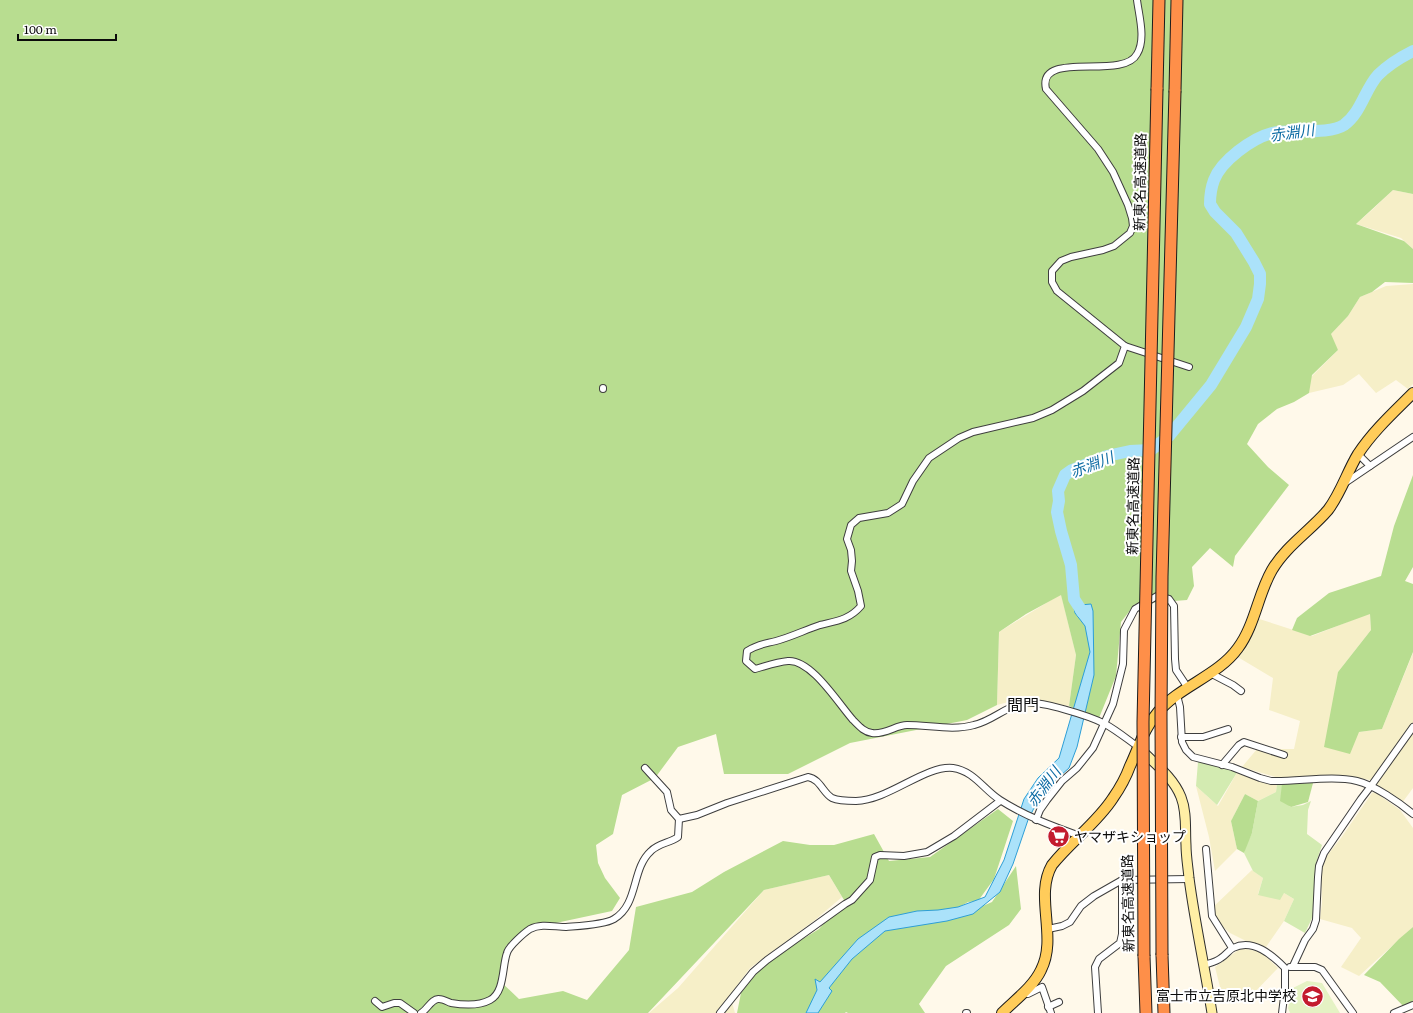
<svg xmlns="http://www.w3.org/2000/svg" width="1413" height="1013" viewBox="0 0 1413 1013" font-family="Literata,'Noto Sans JP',serif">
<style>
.farmland{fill:#f6efc8}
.green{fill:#d3ebb1}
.forest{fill:#b8dd90}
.pitch{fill:#e5f2c4}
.water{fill:#abe2fa;stroke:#2d9ed6}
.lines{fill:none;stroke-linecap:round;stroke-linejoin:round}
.river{stroke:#abe2fa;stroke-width:12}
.street-casing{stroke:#3e3e3e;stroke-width:8}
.secondary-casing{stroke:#2d2d2d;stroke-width:11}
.primary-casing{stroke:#1c1c1c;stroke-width:12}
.highway-casing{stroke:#1c1c1c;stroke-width:13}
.street{stroke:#fff;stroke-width:6}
.secondary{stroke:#ffefa5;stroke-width:9}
.primary{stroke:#ffcc5a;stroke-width:10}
.highway{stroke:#fe8f49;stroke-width:11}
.highway-bridge-casing{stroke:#1c1c1c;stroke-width:13;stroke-linecap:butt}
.highway-bridge{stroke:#fe8f49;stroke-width:11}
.labels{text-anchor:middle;stroke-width:4;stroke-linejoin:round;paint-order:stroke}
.street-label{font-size:14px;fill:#0b0b0b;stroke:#fff}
.poi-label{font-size:14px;fill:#0b0b0b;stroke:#fff;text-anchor:start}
.water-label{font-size:15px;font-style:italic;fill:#0e6ca4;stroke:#fff}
.quarter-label{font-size:16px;fill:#0b0b0b;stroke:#fff}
</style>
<rect width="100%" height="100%" fill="#fff9ea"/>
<g class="farmland">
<polygon points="1393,190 1413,194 1413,249 1401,238 1356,224 1372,210"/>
<polygon points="1413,284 1413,384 1408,389 1396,380 1376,393 1359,374 1343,385 1309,393 1308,380 1338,350 1328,337 1348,316 1360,297 1386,286"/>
<polygon points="1061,594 1076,655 1069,706 1024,698 997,705 999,632"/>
<polygon points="1370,613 1371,630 1338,672 1359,732 1382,729 1413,653 1413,788 1402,803 1370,780 1342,775 1279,778 1242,767 1257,749 1294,749 1300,721 1269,710 1273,678 1231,653 1253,617 1312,636"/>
<polygon points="1238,771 1258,781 1277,784 1276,792 1258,801 1245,794 1231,821 1237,849 1215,871 1209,837 1196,786 1218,806"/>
<polygon points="1375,792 1400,810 1413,828 1413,927 1359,976 1341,967 1361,938 1352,928 1320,919 1322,903 1321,872 1326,857 1341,838 1372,793"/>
<polygon points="1252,870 1263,878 1258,894 1284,893 1294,899 1284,921 1266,947 1246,941 1230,933 1216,921 1211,909"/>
<polygon points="829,875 842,897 815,920 750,968 730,995 735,1013 649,1013 678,988 764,890"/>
<polygon points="1241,948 1261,952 1278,968 1249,998 1237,991 1223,999 1215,967"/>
</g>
<g class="green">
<polygon points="1198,762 1238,771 1217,805 1196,786"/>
<polygon points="1277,784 1282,784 1290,807 1303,805 1311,801 1308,810 1307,834 1322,845 1316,863 1313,916 1305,933 1284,921 1294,899 1284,893 1280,900 1258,895 1263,878 1253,871 1244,853 1246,845 1252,833 1258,801 1276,792"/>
</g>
<g class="forest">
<polygon points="0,0 1413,0 1413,194 1393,190 1356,224 1404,241 1413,249 1413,283 1385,282 1372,292 1360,297 1348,316 1331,334 1338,350 1312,375 1309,393 1294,402 1277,409 1258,424 1247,444 1268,467 1289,485 1235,556 1233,567 1210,548 1192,567 1194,586 1187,600 1135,604 1121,622 1116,676 1099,718 1069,706 1076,655 1061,595 1026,614 999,632 997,705 967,720 850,743 788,774 724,774 716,734 678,747 655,778 622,795 613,834 596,845 598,863 605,878 620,898 612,911 523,930 506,946 499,980 519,999 563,991 587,1000 629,950 636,907 692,892 724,872 783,841 810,845 834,845 874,834 889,861 930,857 998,809 1013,821 994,879 978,901 968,902 954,910 879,932 960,916 992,902 1016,866 1021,909 1009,925 946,966 919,1004 925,1013 848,1013 846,1012 845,1013 737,1013 741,993 755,974 785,950 819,929 844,900 829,875 764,890 648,1013 0,1013"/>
<polygon points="1413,475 1413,567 1405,581 1413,584 1413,652 1382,729 1359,732 1350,754 1324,747 1338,672 1371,630 1370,614 1310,636 1292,630 1297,618 1329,593 1381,576 1394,526"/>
<polygon points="1313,783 1308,802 1291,807 1280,801 1282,784"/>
<polygon points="1245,794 1258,801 1252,833 1244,853 1237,849 1231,821"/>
<polygon points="1413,927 1413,1007 1406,1009 1380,982 1364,975 1399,939"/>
</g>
<polygon class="pitch" points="1307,981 1322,983 1340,1013 1290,1013 1288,1008 1293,988"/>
<polygon class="water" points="1072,598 1080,605 1091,604 1093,611 1094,675 1077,747 1069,768 1042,792 1028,820 1013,864 1000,892 973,914 947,921 885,931 852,959 829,988 832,991 818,1013 806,1013 817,990 815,979 820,982 858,939 889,917 917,911 938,910 958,907 985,897 1004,860 1024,799 1038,778 1059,758 1090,652 1085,626 1075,613"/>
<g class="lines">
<path class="river" d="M1083,613L1074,599L1071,565L1061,531L1057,512L1059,501L1058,491L1065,475L1072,470L1107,456L1130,451L1151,450L1169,436L1211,385L1246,327L1258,299L1260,284V274L1254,262L1236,233L1215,212L1210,204C1210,196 1211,188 1214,180C1221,161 1252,138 1272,133C1290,129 1329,135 1344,125C1361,113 1365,89 1378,75C1388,65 1401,57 1413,51"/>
<defs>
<g id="street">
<path d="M1137,0C1139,16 1146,39 1137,54C1123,81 1037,49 1046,89L1098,149L1113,172L1128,205L1132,218L1133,226L1130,233L1114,246L1103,250L1071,257L1061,261L1052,271V282L1057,291L1125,346L1119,363L1083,391L1052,410L1033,418L973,432L959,438L929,458L913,481L902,504L888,513L859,518L851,525L847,539L851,550L852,561L851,571L858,591L861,606C849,620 836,621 820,625C805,630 791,637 776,641C764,644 758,644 747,651L746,661L755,669C766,666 777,662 788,661C811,659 838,703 853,720C859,726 864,732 872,733C885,735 896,725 907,725C929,725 953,731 974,725C992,721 1005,707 1023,703C1039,700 1090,716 1105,724C1116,730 1127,739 1137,746"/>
<polyline points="1125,346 1189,367"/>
<polyline points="603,388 603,389"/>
<polyline points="1358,454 1370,466"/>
<polyline points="1345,483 1413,437"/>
<polyline points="1210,673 1233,685 1241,691"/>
<path d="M1177,695L1180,707L1182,742L1186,750L1193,757L1232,767L1260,778L1271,781C1298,782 1332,775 1357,781C1374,785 1400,803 1413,814"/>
<polyline points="1181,737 1203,737 1228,729"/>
<polyline points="1222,765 1239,745 1244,742 1284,755"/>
<polyline points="645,768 667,792 671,810 679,819"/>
<path d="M679,819L697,815L727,803L808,777C820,779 823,793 832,798C839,801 849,801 856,801C889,800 925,765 953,768C974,771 984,790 1000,800C1025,816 1052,826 1080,836"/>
<polyline points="1036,820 1040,810 1047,800 1062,781 1077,768 1093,748 1113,704 1123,664 1124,630 1135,609 1157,596 1169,599 1174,606 1175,659 1176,670 1188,688"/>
<polyline points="1206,849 1212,916 1232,948"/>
<polyline points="1048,929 1062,926 1070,922 1081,906 1094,896 1122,880 1189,879"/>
<path d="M1204,965C1210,963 1216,962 1221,958C1226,955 1229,950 1233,948C1253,938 1272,955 1285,968V989L1282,1013"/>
<polyline points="1293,966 1305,940 1313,929 1316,920 1318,877 1319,866 1324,853 1361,799 1371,786 1413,727"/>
<polyline points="1290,967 1315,967 1322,970 1353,1013"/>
<polyline points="1024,992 1028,994 1042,987 1051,1013"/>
<polyline points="375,1001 382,1007 394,1003 400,1003 414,1013"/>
<polyline points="1048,1007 1059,1002"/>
<path d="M421,1013C427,1010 432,998 439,999C443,999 448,1002 451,1003C463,1005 479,1006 490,1000C505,992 502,966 507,953C509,946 524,933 530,929C541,923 555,927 566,927C578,926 604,925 614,919C639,904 631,869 651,851C659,843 670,843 678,837L679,819"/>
<polyline points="720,1013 753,972 767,960 845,904 852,900 870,880 875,857 880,855 904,856 927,852 954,836 1000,801"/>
<polyline points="966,1013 967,1013"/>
<polyline points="1098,1013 1095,967 1099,959 1120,943 1122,934 1122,880"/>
<polyline points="1394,1013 1413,1005"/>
</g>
<path id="secondary" d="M1140,749C1155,764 1173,777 1181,797C1187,812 1185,829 1186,845C1186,856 1188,867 1189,878C1195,924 1205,968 1212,1013"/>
<path id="primary" d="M1002,1013C1015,1000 1033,987 1041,970C1058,937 1034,896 1052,865C1071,841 1097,823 1113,798C1120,788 1126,777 1130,766C1139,747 1144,728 1158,712C1180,686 1218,676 1238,648C1255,625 1258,594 1272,570C1286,546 1310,531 1328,510C1341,493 1347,472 1358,454C1373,431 1394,412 1413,393"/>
<g id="highway">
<polyline points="1157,89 1159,0"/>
<polyline points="1175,91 1177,0"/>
<polyline points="1162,955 1164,1013"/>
<polyline points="1144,956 1146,1013"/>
</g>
</defs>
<use href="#street" class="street-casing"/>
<use href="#secondary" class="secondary-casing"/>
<use href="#primary" class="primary-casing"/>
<use href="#highway" class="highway-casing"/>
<use href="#street" class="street"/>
<use href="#secondary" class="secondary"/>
<use href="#primary" class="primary"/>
<use href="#highway" class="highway"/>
<defs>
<g id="highway-bridge">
<polyline points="1162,955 1161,717 1162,577 1175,91"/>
<polyline points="1144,956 1143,722 1157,89"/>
</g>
</defs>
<use href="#highway-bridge" class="highway-bridge-casing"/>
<use href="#highway-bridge" class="highway-bridge"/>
</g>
<defs>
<symbol id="supermarket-disc" viewBox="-11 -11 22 22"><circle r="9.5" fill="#c31b2e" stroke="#fff"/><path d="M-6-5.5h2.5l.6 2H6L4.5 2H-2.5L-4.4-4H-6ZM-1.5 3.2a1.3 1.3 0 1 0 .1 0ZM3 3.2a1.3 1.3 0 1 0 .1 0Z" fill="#fff"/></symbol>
<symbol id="school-disc" viewBox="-11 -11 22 22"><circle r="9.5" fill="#c31b2e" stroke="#fff"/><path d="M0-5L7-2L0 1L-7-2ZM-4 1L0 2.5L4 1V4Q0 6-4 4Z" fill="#fff"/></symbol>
</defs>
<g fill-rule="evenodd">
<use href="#supermarket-disc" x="1046" y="824" width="25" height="25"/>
<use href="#school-disc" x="1300" y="984" width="25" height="25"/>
</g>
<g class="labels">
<g class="street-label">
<text transform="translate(1140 182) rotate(-89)" y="5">新東名高速道路</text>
<text transform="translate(1133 506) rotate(-89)" y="5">新東名高速道路</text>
<text transform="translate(1128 903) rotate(-91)" y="5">新東名高速道路</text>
</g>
<g class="poi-label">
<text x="1074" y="842">ヤマザキショップ</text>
<text x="1296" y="1001" text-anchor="end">富士市立吉原北中学校</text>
</g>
<g class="water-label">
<text transform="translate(1292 133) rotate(-8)" y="5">赤淵川</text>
<text transform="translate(1092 465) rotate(-21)" y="5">赤淵川</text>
<text transform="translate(1044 787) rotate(-53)" y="5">赤淵川</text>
</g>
<g class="quarter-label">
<text x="1023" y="711">間門</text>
</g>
</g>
<path d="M18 34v6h98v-6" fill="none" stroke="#0b0b0b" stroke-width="2"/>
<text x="24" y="34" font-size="12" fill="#0b0b0b" stroke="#ffffff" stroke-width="3" paint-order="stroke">100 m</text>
</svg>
